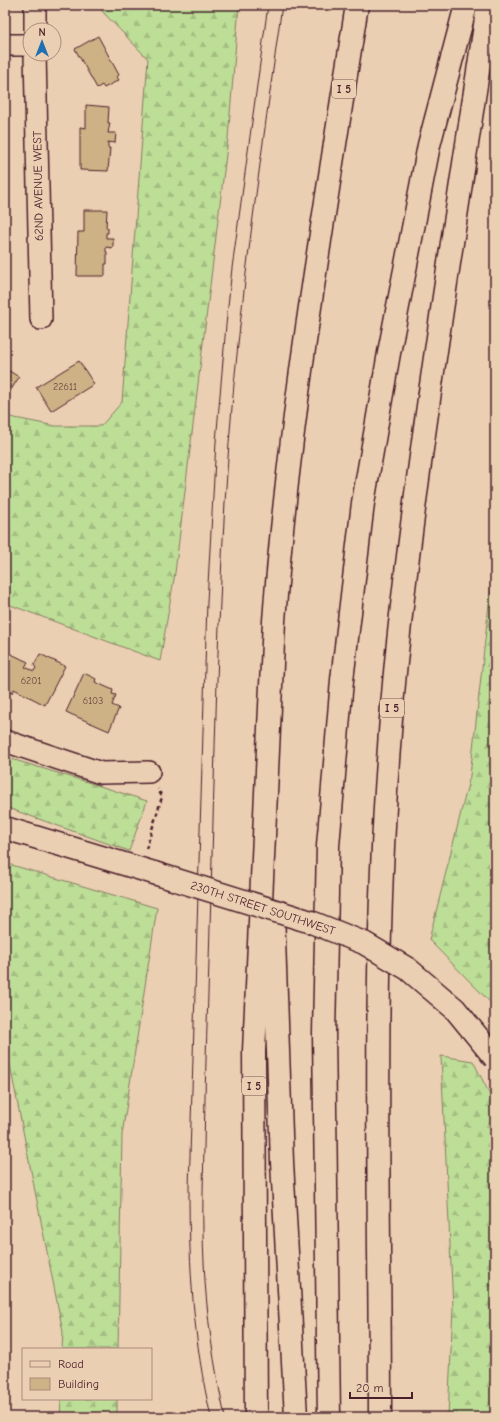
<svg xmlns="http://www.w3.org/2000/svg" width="500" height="1422" viewBox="0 0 500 1422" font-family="'Comic Neue',sans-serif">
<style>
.forest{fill:url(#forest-firs);stroke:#847e61}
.building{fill:#cdb285;stroke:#4a1f2b}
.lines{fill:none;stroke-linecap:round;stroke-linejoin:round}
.minor-casing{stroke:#4a1f2b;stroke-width:24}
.tertiary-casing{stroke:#4a1f2b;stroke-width:25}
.motorway-casing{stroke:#4a1f2b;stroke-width:25}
.path{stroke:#4a1f2b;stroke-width:2.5;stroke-dasharray:4 3;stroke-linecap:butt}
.minor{stroke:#ebcfb2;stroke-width:21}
.tertiary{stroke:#ebcfb2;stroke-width:22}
.motorway{stroke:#ebcfb2;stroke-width:22}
.tram{stroke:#4a1f2b;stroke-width:1}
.tertiary-bridge-casing{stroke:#4a1f2b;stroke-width:25;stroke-linecap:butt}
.tertiary-bridge{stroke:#ebcfb2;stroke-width:22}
.labels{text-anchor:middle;stroke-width:3.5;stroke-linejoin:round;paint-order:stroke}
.number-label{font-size:10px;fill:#6b4442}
.shield{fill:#ebcfb2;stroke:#7a5454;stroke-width:1}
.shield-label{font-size:11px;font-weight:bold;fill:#4a1f2b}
.street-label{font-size:12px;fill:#4a1f2b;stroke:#ebcfb2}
</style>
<defs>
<pattern id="forest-firs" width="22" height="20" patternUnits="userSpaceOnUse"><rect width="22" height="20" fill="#bdde97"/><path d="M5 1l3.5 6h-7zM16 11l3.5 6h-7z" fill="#a4be82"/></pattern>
</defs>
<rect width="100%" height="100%" fill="#ebcfb2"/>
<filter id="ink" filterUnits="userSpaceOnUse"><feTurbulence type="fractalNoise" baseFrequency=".025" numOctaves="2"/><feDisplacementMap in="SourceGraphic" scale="8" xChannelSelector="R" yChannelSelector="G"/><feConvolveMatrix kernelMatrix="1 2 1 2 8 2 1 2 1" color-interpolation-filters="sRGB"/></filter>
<g filter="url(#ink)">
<g class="forest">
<polygon points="103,5 239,5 228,138 175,573 160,661 5,603 5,416 55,426 101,426 122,402 148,59 100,9"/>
<polygon points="495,550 495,1010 490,1002 429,940 470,776"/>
<polygon points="5,757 84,781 147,801 129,851 5,807"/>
<polygon points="5,863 157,908 122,1135 118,1349 62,1349 63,1332 5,1040"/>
<polygon points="441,1056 473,1061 495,1105 495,1417 448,1417 453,1307"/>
<polygon points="61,1399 117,1399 117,1417 60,1417"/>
</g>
<g class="building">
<polygon points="98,36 119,75 117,77 119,80 104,88 102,85 97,88 75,49"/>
<polygon points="86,105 109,107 108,123 110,123 108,133 116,133 115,143 108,142 108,148 110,148 108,171 80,170 80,127 86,128"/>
<polygon points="84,210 107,210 106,228 108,228 108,233 106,233 106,238 113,238 113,248 106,247 106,252 107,252 107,264 105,264 105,276 77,276 78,232 84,232"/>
<polygon points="79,361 94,384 51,411 36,387"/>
<polygon points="5,365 8,367 6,369 19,377 6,398"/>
<polygon points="5,651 28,662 25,667 34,671 36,668 34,665 40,654 65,666 45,705 14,689 12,693 5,690"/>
<polygon points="84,673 96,679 95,682 113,690 112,694 116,695 112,705 119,708 109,731 66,712"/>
<polygon points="8,1370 10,1384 5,1385 5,1371"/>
</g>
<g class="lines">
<defs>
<g id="minor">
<polyline points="35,5 35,30"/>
<polyline points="5,45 30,45"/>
<polyline points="35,54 41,319"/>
<polyline points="5,741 101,773 149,772"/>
</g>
<polyline id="tertiary" points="5,828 154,873"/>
<g id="motorway">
<polyline points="273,912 282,1162 296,1417"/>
<path d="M256,1417L254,1051L274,621C289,415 325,210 357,5"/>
<polyline points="329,1417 324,1033 328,846 342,680 363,503 389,353 429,145 466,5"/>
<path d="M380,1417C380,1194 372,970 389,747C395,654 407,562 419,471C440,315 465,160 488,5"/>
</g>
</defs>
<use href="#minor" class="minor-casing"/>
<use href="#tertiary" class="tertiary-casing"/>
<use href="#motorway" class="motorway-casing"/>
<polyline class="path" points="146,849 162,797 158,789"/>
<use href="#minor" class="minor"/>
<use href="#tertiary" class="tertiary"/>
<use href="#motorway" class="motorway"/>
<g class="tram">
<path d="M211,1417C193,1341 189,1266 189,1188L207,602L216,442L226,325L232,268L268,5"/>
<path d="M225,1417C214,1366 206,1314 204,1262C202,1224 203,1186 204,1148C205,1074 208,1001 210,927C215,766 217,604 229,443C240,297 262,151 282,5"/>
</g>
<defs>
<polyline id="tertiary-bridge" points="154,873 311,922 364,943 408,969 455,1009 495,1058"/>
</defs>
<use href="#tertiary-bridge" class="tertiary-bridge-casing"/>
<use href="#tertiary-bridge" class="tertiary-bridge"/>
</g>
</g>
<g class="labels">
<g class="number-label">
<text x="65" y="390">22611</text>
<text x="31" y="684">6201</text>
<text x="93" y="704">6103</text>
</g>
<g class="shield">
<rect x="332" y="80" width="24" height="18" rx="3"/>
<rect x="380" y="699" width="24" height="18" rx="3"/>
<rect x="242" y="1077" width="24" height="18" rx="3"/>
</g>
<g class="shield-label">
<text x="344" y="93">I 5</text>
<text x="392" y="712">I 5</text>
<text x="254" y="1090">I 5</text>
</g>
<g class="street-label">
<text transform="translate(38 186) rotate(-91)" y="4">62ND AVENUE WEST</text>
<text transform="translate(263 908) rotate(18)" y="4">230TH STREET SOUTHWEST</text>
</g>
</g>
<rect width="500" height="1422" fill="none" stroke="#ebcfb2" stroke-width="20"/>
<rect x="10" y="10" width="480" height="1402" fill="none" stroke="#4a1f2b" stroke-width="1.5" filter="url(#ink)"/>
<rect x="22" y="1348" width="130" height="52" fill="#ebcfb2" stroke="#ab897c"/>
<rect x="30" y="1361" width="20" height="6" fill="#ebcfb2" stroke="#ab897c"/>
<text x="58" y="1368" font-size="12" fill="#4a1f2b">Road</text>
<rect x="30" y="1378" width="20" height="12" fill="#cdb285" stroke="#ab897c"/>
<text x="58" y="1388" font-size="12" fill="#4a1f2b">Building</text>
<g transform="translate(42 42)"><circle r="19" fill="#ebcfb2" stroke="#ab897c"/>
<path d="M0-3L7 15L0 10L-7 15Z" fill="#1f6fb2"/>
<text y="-6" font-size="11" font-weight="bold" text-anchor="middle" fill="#4a1f2b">N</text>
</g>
<path d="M350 1392v6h62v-6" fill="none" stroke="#4a1f2b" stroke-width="2"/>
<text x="356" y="1392" font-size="12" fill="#4a1f2b" stroke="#ebcfb2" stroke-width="3" paint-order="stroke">20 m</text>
</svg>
